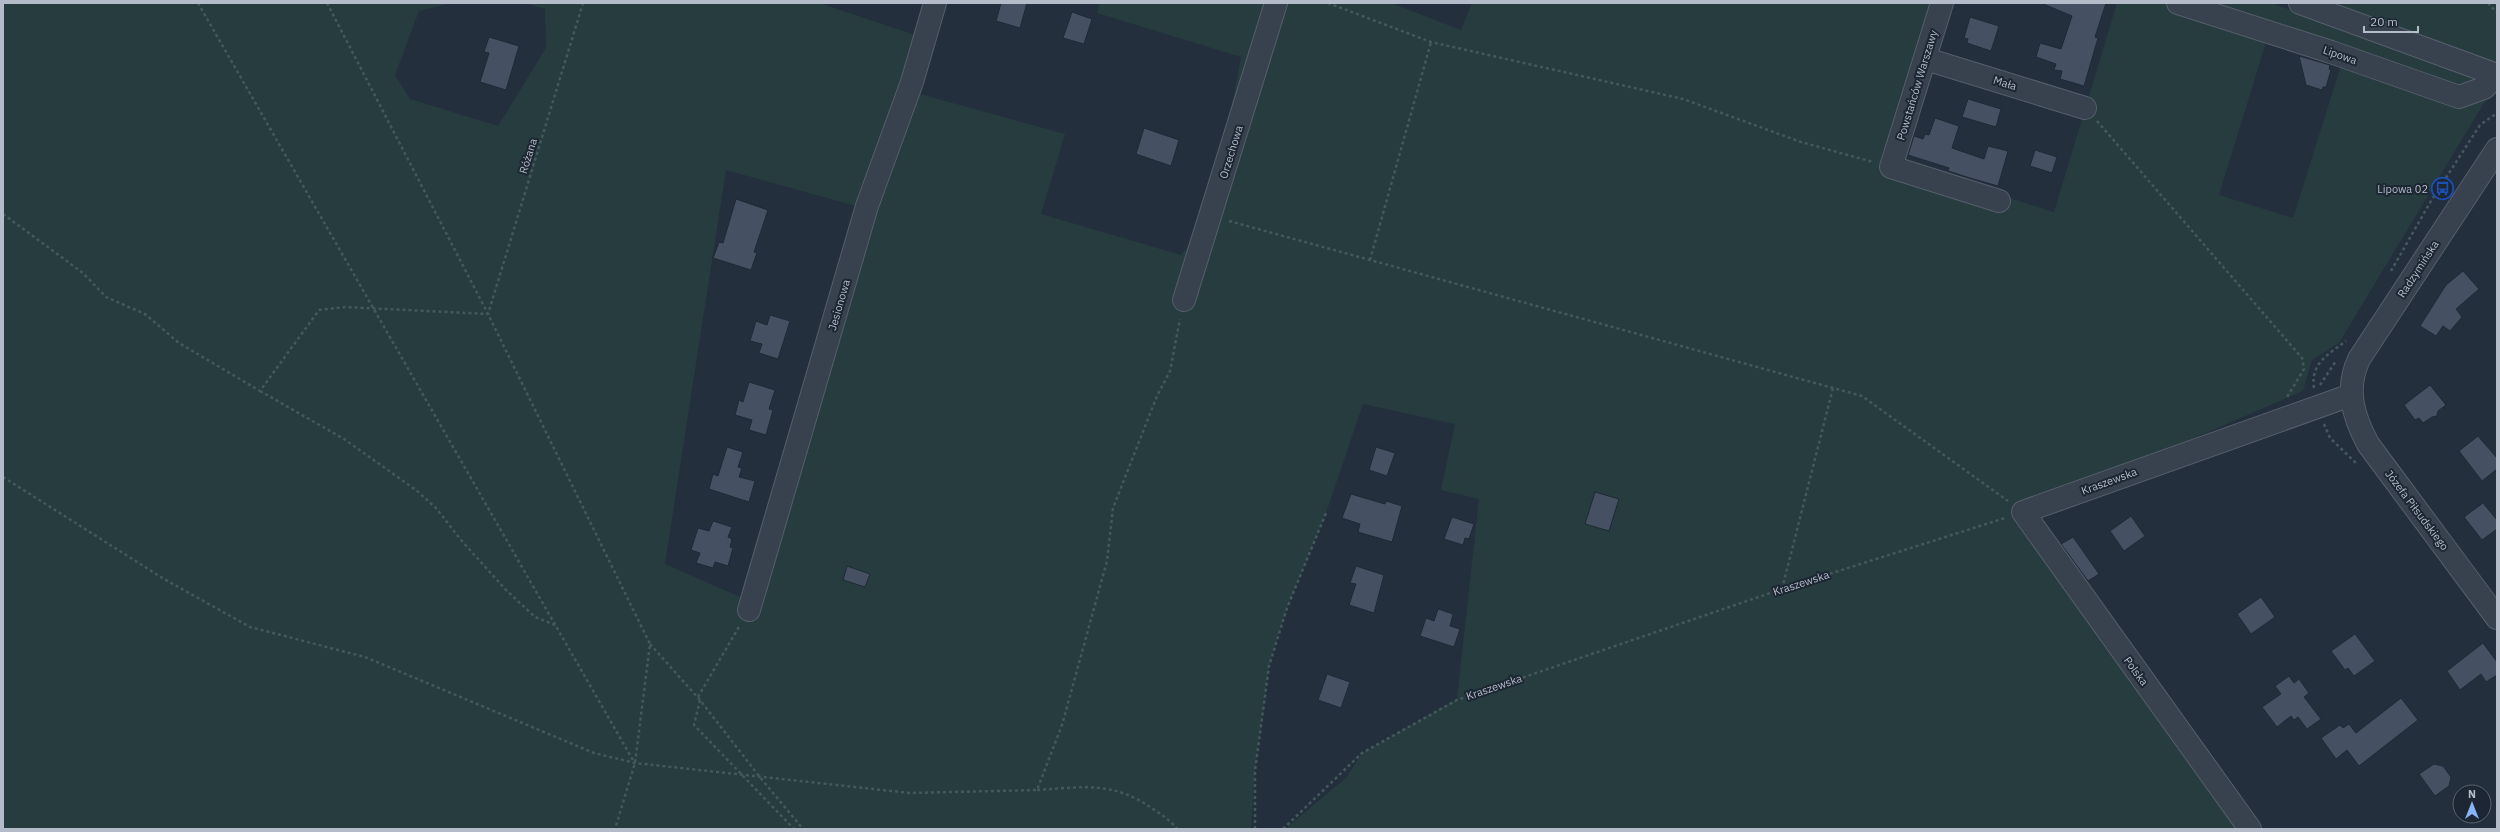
<svg xmlns="http://www.w3.org/2000/svg" width="2500" height="832" viewBox="0 0 2500 832" font-family="'IBM Plex Sans',sans-serif">
<style>
.green{fill:#263c3f;fill-rule:evenodd}
.building{fill:#455162;stroke:#1f2835}
.lines{fill:none;stroke-linecap:round;stroke-linejoin:round}
.minor-casing{stroke:#565f6c;stroke-width:24}
.path{stroke:#44595c;stroke-width:2.5;stroke-dasharray:3 3;stroke-linecap:butt}
.minor{stroke:#38414e;stroke-width:22}
.labels{text-anchor:middle;stroke-width:4;stroke-linejoin:round;paint-order:stroke}
.street-label{font-size:11px;fill:#b4bcc9;stroke:#1d2633}
.poi-label{font-size:11px;fill:#b4bcc9;stroke:#1d2633;text-anchor:end}
</style>
<rect width="100%" height="100%" fill="#242f3e"/>
<g class="green">
<path d="M3,3H451L419,11L395,75L410,99L498,126L546,48L545,9L525,3H819L915,35L898,88L1065,134L1041,214L1181,255L1211,216L1241,57L1097,13L1100,3H1391L1461,30L1472,3H1934L1887,159L2054,212L2117,3H2271L2481,76L2493,88L2339,343L2312,360L2303,391L2023,512L2251,829H1285L1347,777L1362,753L1457,699L1479,499L1441,490L1455,424L1363,404L1326,513L1287,608L1269,666L1255,771L1251,829H3ZM2268,36L2343,59L2293,218L2219,195ZM726,170L856,206L740,597L665,564Z"/>
<polygon points="2323,3 2497,3 2497,66"/>
</g>
<g class="building">
<polygon points="1001,3 1027,3 1020,28 996,21"/>
<polygon points="2041,3 2106,3 2095,37 2098,38 2084,86 2060,79 2062,71 2054,70 2056,64 2036,57 2040,43 2061,49 2072,16"/>
<polygon points="1072,12 1092,19 1084,44 1063,38"/>
<polygon points="1970,17 1999,26 1991,51 1967,43 1968,39 1964,38"/>
<polygon points="489,37 519,46 506,90 480,82 489,53 484,52"/>
<polygon points="2299,56 2330,65 2329,69 2331,70 2326,87 2323,87 2322,90 2306,85"/>
<polygon points="1968,99 2001,109 1996,127 1962,117"/>
<polygon points="1935,118 1959,126 1952,148 1984,159 1988,146 2008,151 1998,186 1970,178 1948,171 1949,168 1908,155 1914,136 1923,139 1925,134 1929,135"/>
<polygon points="1144,128 1179,140 1171,166 1136,154"/>
<polygon points="2035,150 2057,157 2052,173 2030,166"/>
<polygon points="736,199 768,210 754,252 757,253 751,270 713,258 719,242 723,243"/>
<polygon points="2463,271 2479,289 2456,309 2462,317 2450,331 2443,326 2436,336 2420,326 2446,285"/>
<polygon points="770,315 790,321 778,359 759,353 762,344 750,341 756,321 767,325"/>
<polygon points="749,382 775,390 769,409 773,410 766,435 749,430 752,420 735,415 739,400 743,402"/>
<polygon points="2430,385 2446,405 2438,411 2437,416 2432,417 2423,423 2419,418 2415,420 2404,405"/>
<polygon points="2478,436 2497,458 2497,469 2482,481 2459,451"/>
<polygon points="727,447 743,452 738,467 742,468 739,477 755,481 749,502 709,489 713,474 718,476"/>
<polygon points="1376,447 1395,453 1387,476 1369,470"/>
<polygon points="1595,492 1619,499 1609,531 1585,524"/>
<polygon points="1351,494 1385,504 1386,501 1402,506 1392,542 1358,532 1360,524 1342,518"/>
<polygon points="2483,503 2497,520 2497,529 2482,540 2464,517"/>
<polygon points="2131,516 2145,536 2124,551 2110,531"/>
<polygon points="1452,517 1474,524 1469,539 1465,538 1463,545 1444,539"/>
<polygon points="713,521 732,527 728,537 732,539 730,547 733,548 728,566 715,562 713,568 696,563 700,553 691,550 698,528 709,531"/>
<polygon points="2073,537 2099,574 2088,581 2061,544"/>
<polygon points="847,566 870,574 865,587 843,580"/>
<polygon points="1356,566 1384,575 1374,613 1349,605 1356,584 1350,583"/>
<polygon points="2261,597 2275,617 2251,634 2237,614"/>
<polygon points="1438,609 1453,614 1450,626 1460,629 1454,647 1420,636 1426,618 1434,621"/>
<polygon points="2355,634 2375,661 2354,676 2348,668 2345,670 2331,651"/>
<polygon points="2483,643 2497,662 2497,675 2486,682 2481,674 2460,690 2447,671"/>
<polygon points="1327,674 1350,682 1341,708 1318,700"/>
<polygon points="2289,676 2294,683 2299,679 2309,693 2304,697 2321,719 2307,729 2298,717 2294,720 2291,716 2277,727 2262,707 2281,694 2275,686"/>
<polygon points="2401,698 2418,720 2359,766 2347,750 2336,759 2321,738 2340,725 2343,728 2349,724 2356,733"/>
<polygon points="2434,764 2443,766 2451,777 2449,786 2435,796 2419,774"/>
</g>
<g class="lines">
<defs>
<g id="minor">
<polyline points="1942,3 1891,167 1999,201"/>
<polyline points="2178,3 2331,52 2459,97 2484,88 2497,75"/>
<polyline points="2300,3 2497,75"/>
<polyline points="1926,59 2085,108"/>
<path d="M2497,149L2359,359C2345,389 2353,416 2368,444L2497,618"/>
<polyline points="1184,300 1276,3"/>
<polyline points="749,610 867,206 912,82 935,3"/>
<polyline points="2250,829 2023,512 2351,395"/>
</g>
</defs>
<use href="#minor" class="minor-casing"/>
<g class="path">
<polyline points="198,3 634,762"/>
<polyline points="327,3 488,314 650,644 635,763 615,829"/>
<polyline points="1328,3 1431,42 1683,99 1801,142 1873,162"/>
<polyline points="2488,3 2497,13"/>
<polyline points="2097,121 2302,358 2304,369 2287,397"/>
<polyline points="3,214 83,273 106,297 145,314 179,343 260,391 319,310 345,307 488,314 583,3"/>
<polyline points="1229,221 1862,396 2008,501"/>
<polyline points="1370,260 1431,42"/>
<polyline points="2391,271 2431,201 2480,125 2497,113"/>
<polyline points="2320,385 2336,361"/>
<path d="M2314,388C2310,363 2329,354 2346,341"/>
<polyline points="260,391 344,439 416,490 436,508 461,540 506,590 535,617 555,625"/>
<polyline points="2324,424 2330,438 2356,463"/>
<polyline points="3,477 164,579 250,627 365,657 594,753 635,763 910,793 1037,790 1062,725 1107,561 1113,508 1157,396 1170,371 1180,319"/>
<polyline points="1782,589 1833,388"/>
<polyline points="650,644 700,700 759,776 803,829"/>
<polyline points="698,697 740,625"/>
<polyline points="700,700 694,725 794,829"/>
<path d="M1037,790C1083,787 1114,781 1153,809C1162,815 1170,820 1177,829"/>
<polyline points="1255,829 1255,771 1269,666 1287,608 1326,513"/>
<polyline points="1283,829 1362,753 1457,700 1782,589 2005,518"/>
</g>
<use href="#minor" class="minor"/>
</g>
<defs>
<symbol id="bus-ring" viewBox="-11 -11 22 22"><circle r="9.5" fill="#1d2633" stroke="#1a4fb4" stroke-width="1.5"/><path d="M-5-6H5V4H4V6H2V4H-2V6H-4V4H-5ZM-3.5-4V0h7V-4ZM-3.5 1.2v1.5H-2V1.2ZM2 1.2v1.5H3.5V1.2Z" fill="#1a4fb4"/></symbol>
</defs>
<g fill-rule="evenodd">
<use href="#bus-ring" x="2430" y="176" width="25" height="25"/>
</g>
<g class="labels">
<g class="street-label">
<text transform="translate(2340 55) rotate(19)" y="4">Lipowa</text>
<text transform="translate(2005 83) rotate(17)" y="4">Mała</text>
<text transform="translate(1917 85) rotate(-73)" y="4">Powstańców Warszawy</text>
<text transform="translate(1231 152) rotate(-73)" y="4">Orzechowa</text>
<text transform="translate(528 156) rotate(-73)" y="4">Różana</text>
<text transform="translate(2418 269) rotate(-57)" y="4">Radzymińska</text>
<text transform="translate(839 305) rotate(-74)" y="4">Jesionowa</text>
<text transform="translate(2109 481) rotate(-20)" y="4">Kraszewska</text>
<text transform="translate(2417 510) rotate(53)" y="4">Józefa Piłsudskiego</text>
<text transform="translate(1801 583) rotate(-18)" y="4">Kraszewska</text>
<text transform="translate(2136 671) rotate(54)" y="4">Polska</text>
<text transform="translate(1494 687) rotate(-19)" y="4">Kraszewska</text>
</g>
<g class="poi-label">
<text x="2428" y="193">Lipowa 02</text>
</g>
</g>
<rect width="2500" height="832" fill="none" stroke="#b4bcc9" stroke-width="8"/>
<g transform="translate(2472 804)"><circle r="19" fill="#1d2633" stroke="#59626f"/>
<path d="M0-3L7 15L0 10L-7 15Z" fill="#8ab4f8"/>
<text y="-6" font-size="11" font-weight="bold" text-anchor="middle" fill="#b4bcc9">N</text>
</g>
<path d="M2364 26v6h54v-6" fill="none" stroke="#b4bcc9" stroke-width="2"/>
<text x="2370" y="26" font-size="12" fill="#b4bcc9" stroke="#1d2633" stroke-width="3" paint-order="stroke">20 m</text>
</svg>
